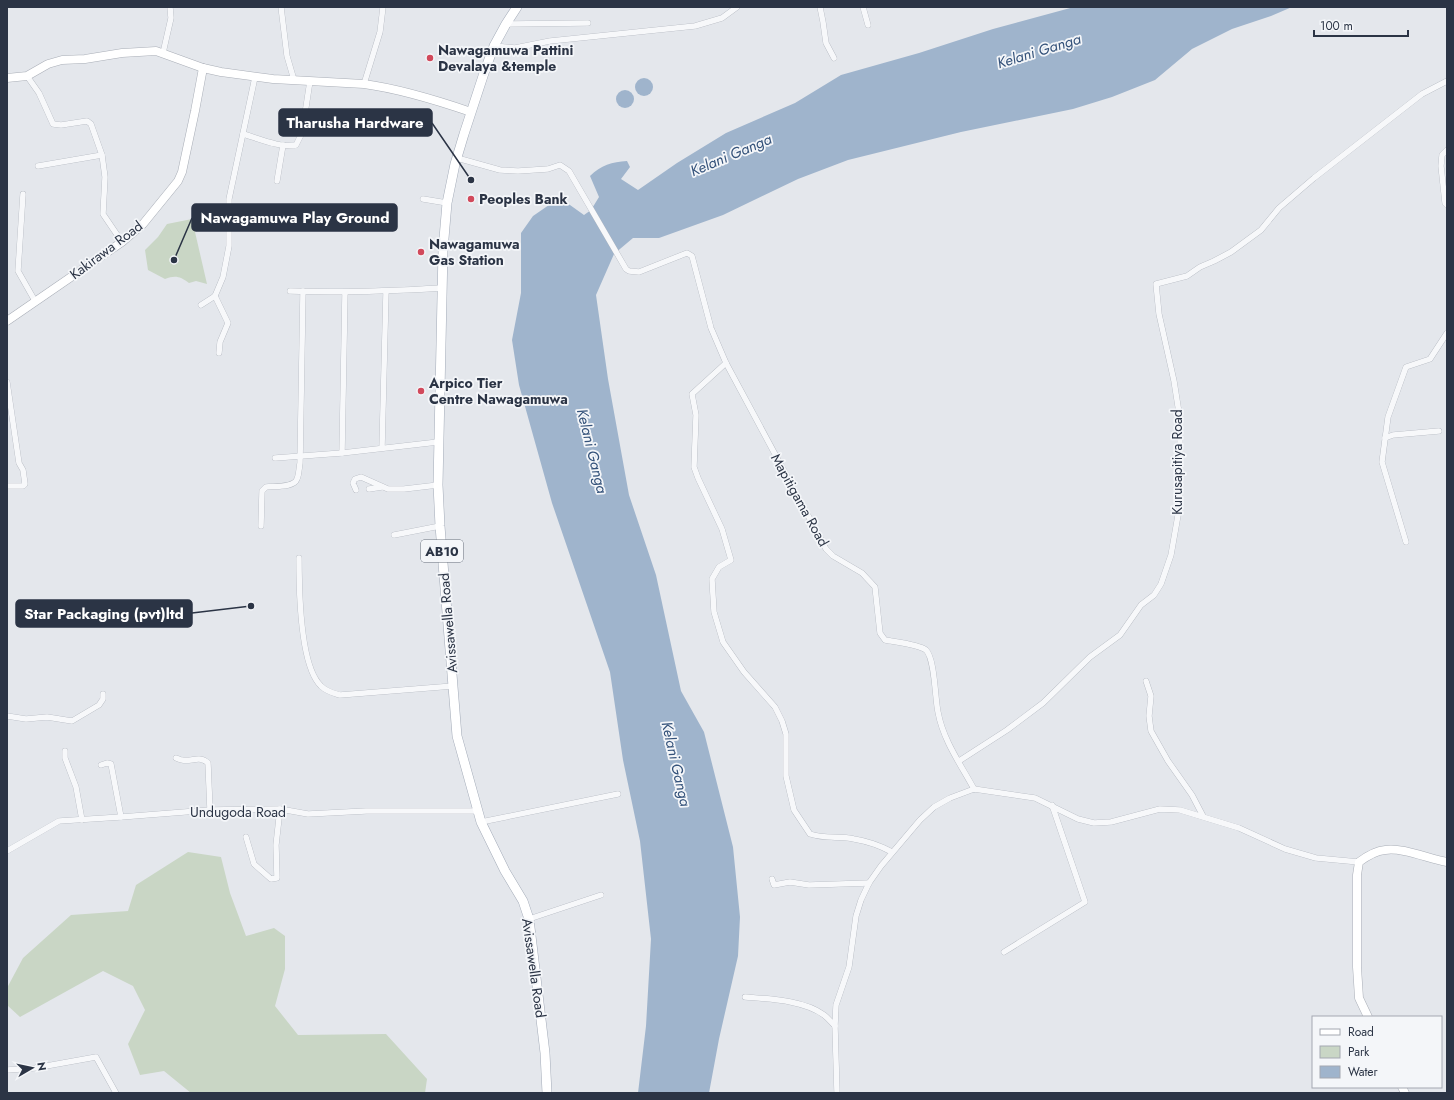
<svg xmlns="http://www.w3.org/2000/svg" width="1454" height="1100" viewBox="0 0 1454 1100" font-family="Jost,sans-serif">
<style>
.green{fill:#c9d6c5}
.water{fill:#9fb4cc}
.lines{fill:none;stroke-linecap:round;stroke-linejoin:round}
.street-casing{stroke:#a9aeb7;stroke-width:6}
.secondary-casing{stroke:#a9aeb7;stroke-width:9}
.primary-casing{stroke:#a3abb8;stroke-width:10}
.street{stroke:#f7f8fa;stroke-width:5.5}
.secondary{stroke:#fff;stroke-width:8}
.primary{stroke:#fff;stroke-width:9}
.poi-dot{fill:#d1495b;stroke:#f4f6f9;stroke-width:1.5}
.labels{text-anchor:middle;stroke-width:3.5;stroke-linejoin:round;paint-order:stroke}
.shield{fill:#f4f6f9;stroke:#676e7b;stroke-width:1}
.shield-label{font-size:13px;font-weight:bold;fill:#2b3445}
.poi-label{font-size:14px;font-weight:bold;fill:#2b3445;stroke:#f4f6f9;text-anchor:start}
.street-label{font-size:14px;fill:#2b3445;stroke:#f4f6f9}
.water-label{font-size:15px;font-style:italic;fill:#34527a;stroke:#f4f6f9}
.leader{fill:none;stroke:#2b3445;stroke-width:1.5}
.callout-dot{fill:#2b3445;stroke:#f4f6f9;stroke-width:1.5}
.callout{fill:#2b3445;stroke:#2b3445;stroke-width:1.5}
.callout-label{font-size:15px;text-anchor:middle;font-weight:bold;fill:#fff}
</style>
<rect width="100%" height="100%" fill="#e4e7ec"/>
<g class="green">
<path d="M192,219L207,284L196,281L189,283C180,276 175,275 165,279L148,270L145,250L158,237L167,224Z"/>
<polygon points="188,852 221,857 230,893 246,936 274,928 285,936 285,969 275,1006 298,1035 386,1034 427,1079 425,1093 191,1093 164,1071 140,1075 128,1044 145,1010 133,986 103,971 20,1017 7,1005 7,988 23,958 71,915 128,911 136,885"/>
</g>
<g class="water">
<path d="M1074,7H1292L1271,16L1232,29L1192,49L1155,80L1112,97L1073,109L961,132L848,160L798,179L723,215L659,238H633L614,254L596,295L608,379L629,495L656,575L681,691L704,732L733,847L740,917L738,956L719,1039L709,1093H638L646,1026L651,939L640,841L623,760L610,672L552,503L519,385L512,340L521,293V233L533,216L549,205L563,200L584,215L591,210L599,197L590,176C601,165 612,162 627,161L630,167L621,179L638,190L677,163L726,133L795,103L841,75L919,53L993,29Z"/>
<circle cx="644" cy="87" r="9"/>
<circle cx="625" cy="99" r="9"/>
</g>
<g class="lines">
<defs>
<g id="street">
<polyline points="281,7 287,56 294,80"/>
<polyline points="820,7 823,22 826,43 834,58"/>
<polyline points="863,7 868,25"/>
<polyline points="506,24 588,23"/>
<polyline points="494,46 515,48 550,41 695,26 722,18 737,7"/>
<polyline points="163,53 171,18 170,7"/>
<polyline points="27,76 39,93 53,124 61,125 87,121 91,124 102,155 105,177 103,214 122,242"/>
<polyline points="364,84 380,32 383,7"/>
<path d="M243,134C257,138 283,149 296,145L302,133L310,81"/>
<polyline points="1447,150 1442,155 1441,166 1445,203 1447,205"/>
<path d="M457,158L500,170L518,171L548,169L560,165L569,171L626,269L629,271L639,272L687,253L692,256L711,328L726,363L826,549L833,556L862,573L875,587L880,633L885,640C895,642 918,644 926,650C935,659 935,699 938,712C943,740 961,765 974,789"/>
<polyline points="38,166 102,155"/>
<polyline points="277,181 283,145"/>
<polyline points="23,194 18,271 35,301"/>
<polyline points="423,199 447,203"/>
<path d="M290,291C341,293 391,291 442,288"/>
<polyline points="215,296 228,323 220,342 219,353"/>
<polyline points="201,305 215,296 223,277 229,246 229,199 255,77"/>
<path d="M726,363L692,394L696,415L694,467L698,478L722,529L731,560L719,567L712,579L714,612L723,642L744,672L775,707L782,721L786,734V776L794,810L810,834C825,839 839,836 854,839C866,841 881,846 892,852"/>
<polyline points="7,382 19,463 23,470 25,484 23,486 7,486"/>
<polyline points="1385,438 1393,435 1439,431"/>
<polyline points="382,448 386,292"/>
<polyline points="342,453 345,292"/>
<polyline points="275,458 342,453 438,442"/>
<polyline points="369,489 382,487"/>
<polyline points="356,490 353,483 355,479 361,477 388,489 404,489 438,485"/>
<path d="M261,526L262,491L266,487C274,486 294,488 297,479C299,475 299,468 300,463L303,291"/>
<polyline points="394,535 440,526"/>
<polyline points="1406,542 1382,462 1388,417 1406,367 1430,359 1447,333"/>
<path d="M299,558C299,587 300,666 321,686C327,692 333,693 340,695L453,686"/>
<polyline points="1146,681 1151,696 1149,716 1151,731 1168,761 1192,795 1203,816"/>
<polyline points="7,716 26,719 47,717 72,721 99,705 103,699 103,694"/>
<polyline points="65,751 65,758 76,787 82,820"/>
<path d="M176,758C176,758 181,760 182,760C192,762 200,755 208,763L210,810"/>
<polyline points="959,761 1007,730 1043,703 1090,657 1120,635 1141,605 1154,595 1161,584 1171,555 1180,504 1180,419 1174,381 1159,314 1156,284 1187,276 1200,267 1214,261 1231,252 1261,230 1279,208 1314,178 1422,94 1447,81"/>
<polyline points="101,765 107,763 111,764 121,817"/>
<polyline points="481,822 618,794"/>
<polyline points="246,837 254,864 271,879 277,878 276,845 280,809"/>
<polyline points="7,851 59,821 121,817 210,810 280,809 308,814 366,811 478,811"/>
<polyline points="772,879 774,885 790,882 809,885 869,883"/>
<polyline points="529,919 601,895"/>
<polyline points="1004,952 1085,902 1052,805"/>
<path d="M745,997C769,999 804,1000 824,1015C828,1018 832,1023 835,1026"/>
<polyline points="7,1070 35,1068 96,1057 116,1093"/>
<polyline points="837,1093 835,1026 836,1005 849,967 856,916 861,900 869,883 881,866 920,820 934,807 950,798 974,789 1035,798 1078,819 1094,823 1111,822 1160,809 1180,810 1239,828 1285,849 1316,858 1359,862"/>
</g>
<g id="secondary">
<path d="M7,78L27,76L48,64L62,60L85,59L122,53L156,51L203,68L221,72L273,79L364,84C401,89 436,100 471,112"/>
<polyline points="7,321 122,242 143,224 178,181 182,172 195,111 203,68"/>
<path d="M1368,1017L1359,998L1357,967V875L1359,862C1367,856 1375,851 1385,850C1402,847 1429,859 1447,862"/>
<polyline points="1402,1087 1405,1093"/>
</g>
<polyline id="primary" points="517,7 506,24 494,46 485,70 464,134 455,164 447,203 443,250 438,485 440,526 457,736 481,822 505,871 523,901 529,919 545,1053 547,1093"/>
</defs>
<use href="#street" class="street-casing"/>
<use href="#secondary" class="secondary-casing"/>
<use href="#primary" class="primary-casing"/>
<use href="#street" class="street"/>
<use href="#secondary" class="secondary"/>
<use href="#primary" class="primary"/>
</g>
<g class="poi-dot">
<circle cx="430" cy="58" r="4"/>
<circle cx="471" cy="199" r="4"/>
<circle cx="421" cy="252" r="4"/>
<circle cx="421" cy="391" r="4"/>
</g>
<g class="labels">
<rect class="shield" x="421" y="540" width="42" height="22" rx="3"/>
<g class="shield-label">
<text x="442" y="556">AB10</text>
</g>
<g class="poi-label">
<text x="438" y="55">Nawagamuwa Pattini<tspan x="438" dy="16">Devalaya &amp;temple</tspan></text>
<text x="479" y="204">Peoples Bank</text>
<text x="429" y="249">Nawagamuwa<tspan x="429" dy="16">Gas Station</tspan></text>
<text x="429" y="388">Arpico Tier<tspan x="429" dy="16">Centre Nawagamuwa</tspan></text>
</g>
<g class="street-label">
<text transform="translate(106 250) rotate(-37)" y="5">Kakirawa Road</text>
<text transform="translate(1177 462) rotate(-90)" y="5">Kurusapitiya Road</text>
<text transform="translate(800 500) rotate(61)" y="5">Mapitigama Road</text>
<text transform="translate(448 623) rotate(-95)" y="5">Avissawella Road</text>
<text x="238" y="817">Undugoda Road</text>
<text transform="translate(534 968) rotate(82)" y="5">Avissawella Road</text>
</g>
<g class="water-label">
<text transform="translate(1039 51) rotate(-17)" y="5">Kelani Ganga</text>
<text transform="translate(731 155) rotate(-23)" y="5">Kelani Ganga</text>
<text transform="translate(592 451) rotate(76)" y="5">Kelani Ganga</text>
<text transform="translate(676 764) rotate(77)" y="5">Kelani Ganga</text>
</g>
</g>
<path class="leader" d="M471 180L432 123M174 260L192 218M251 606L192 613"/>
<g class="callout-dot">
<circle cx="471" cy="180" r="4"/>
<circle cx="174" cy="260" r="4"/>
<circle cx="251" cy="606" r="4"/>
</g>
<g class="callout">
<rect x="279" y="109" width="153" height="27" rx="4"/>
<rect x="192" y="204" width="205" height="27" rx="4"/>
<rect x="16" y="600" width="176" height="27" rx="4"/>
</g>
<g class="callout-label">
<text x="355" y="128">Tharusha Hardware</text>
<text x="295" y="223">Nawagamuwa Play Ground</text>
<text x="104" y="619">Star Packaging (pvt)ltd</text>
</g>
<rect width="1454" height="1100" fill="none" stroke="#2b3445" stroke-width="16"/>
<rect x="1312" y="1016" width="130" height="72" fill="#f4f6f9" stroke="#a4a8b1"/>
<rect x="1320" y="1029" width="20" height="6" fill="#ffffff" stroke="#a4a8b1"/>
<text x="1348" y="1036" font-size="12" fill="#2b3445">Road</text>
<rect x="1320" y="1046" width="20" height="12" fill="#c9d6c5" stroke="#a4a8b1"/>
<text x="1348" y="1056" font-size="12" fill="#2b3445">Park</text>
<rect x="1320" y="1066" width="20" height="12" fill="#9fb4cc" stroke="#a4a8b1"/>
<text x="1348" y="1076" font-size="12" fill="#2b3445">Water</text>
<g transform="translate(32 1068) rotate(81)" stroke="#f4f6f9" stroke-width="3" paint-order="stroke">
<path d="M0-3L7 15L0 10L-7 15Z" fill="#2b3445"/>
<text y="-6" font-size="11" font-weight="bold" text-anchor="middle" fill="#2b3445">N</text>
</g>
<path d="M1314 30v6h94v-6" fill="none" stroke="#2b3445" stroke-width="2"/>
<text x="1320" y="30" font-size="12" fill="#2b3445" stroke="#f4f6f9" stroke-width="3" paint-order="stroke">100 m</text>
</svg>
